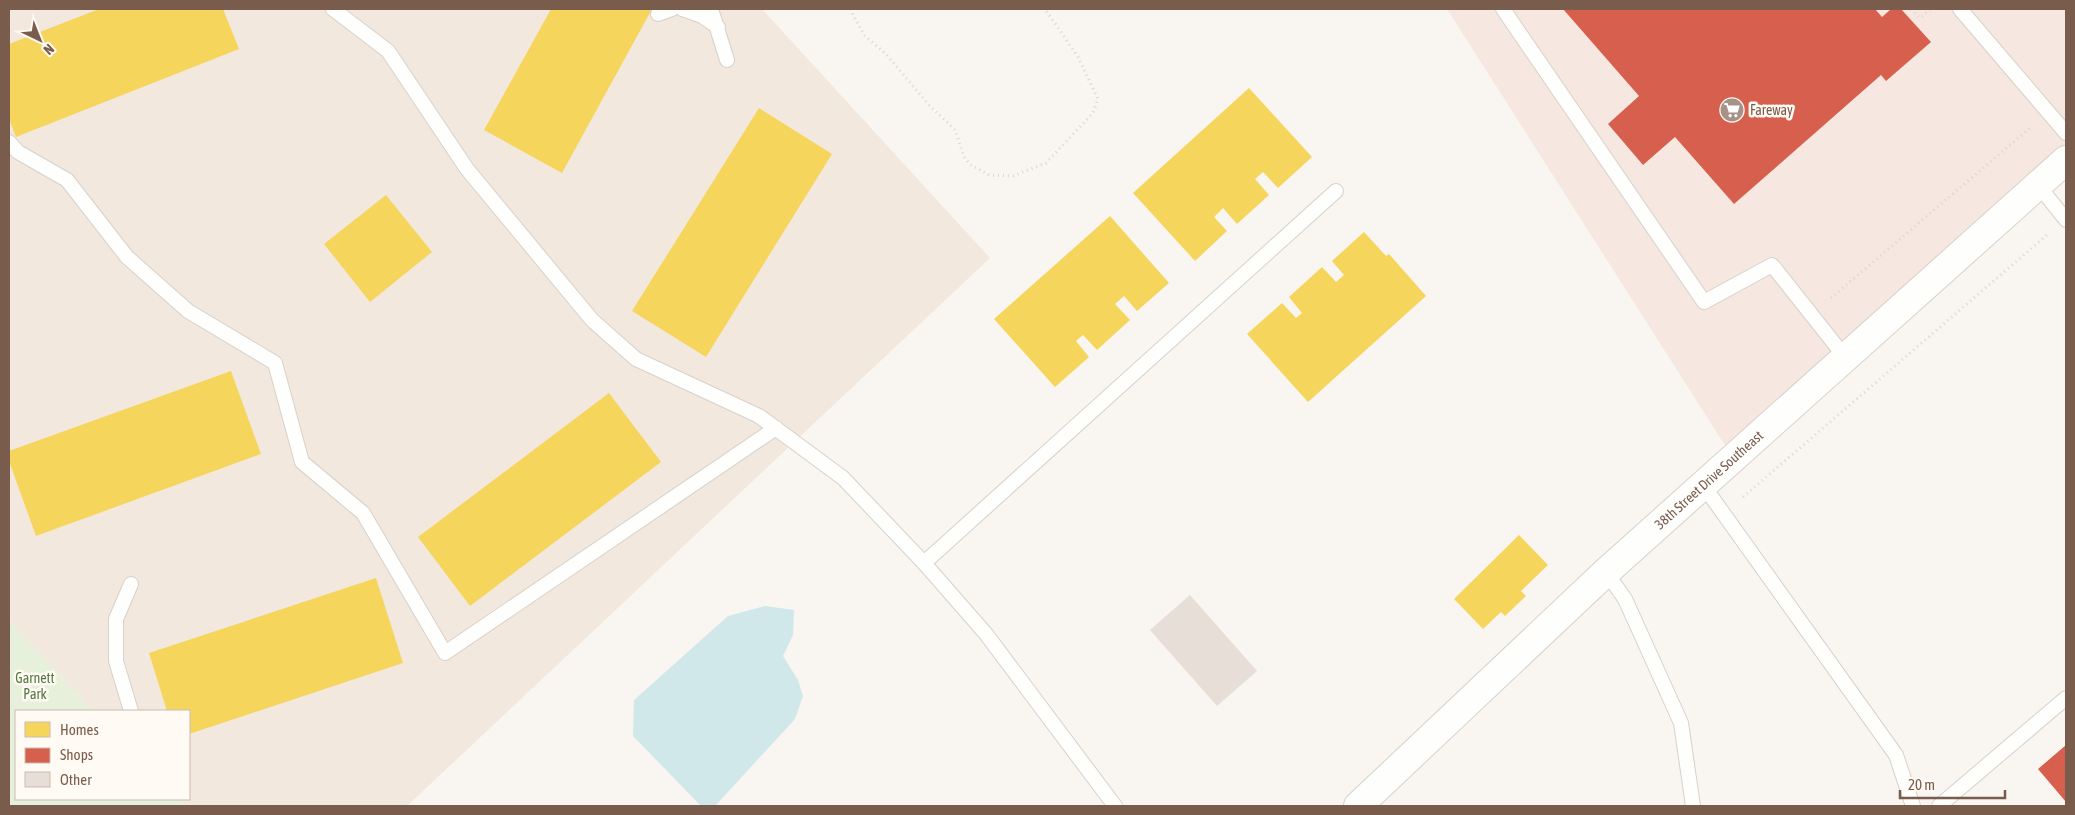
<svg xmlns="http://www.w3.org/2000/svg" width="2075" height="815" viewBox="0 0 2075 815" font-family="'Asap Condensed',sans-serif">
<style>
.residential{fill:#f2e8de}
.commercial{fill:#f6e8e1}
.green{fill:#e7f0db}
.water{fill:#d0e8ea}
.homes{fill:#f6d55c}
.shops{fill:#d6604d}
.building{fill:#e6ded7}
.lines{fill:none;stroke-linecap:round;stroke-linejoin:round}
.service-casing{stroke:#d7d1cb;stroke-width:16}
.minor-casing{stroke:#d7d1cb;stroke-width:30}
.path{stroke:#dcd5d0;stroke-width:3;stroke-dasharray:1 4;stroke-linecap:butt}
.service{stroke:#fefefd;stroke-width:14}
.minor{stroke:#fefefd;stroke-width:28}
.labels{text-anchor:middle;stroke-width:5;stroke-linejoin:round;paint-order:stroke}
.poi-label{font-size:14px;fill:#7a5c4d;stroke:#fffaf3;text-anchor:start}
.street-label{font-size:14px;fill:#7a5c4d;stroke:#fffaf3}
.park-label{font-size:14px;fill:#537a41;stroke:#fffaf3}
</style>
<rect width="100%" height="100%" fill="#f9f5f0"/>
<polygon class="residential" points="9,9 762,9 990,258 407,806 184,806 177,799 189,799 189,711 94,711 9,621"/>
<polygon class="commercial" points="1447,9 2066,9 2066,160 1733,458"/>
<polygon class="green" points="9,621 94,711 16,711 16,799 177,799 184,806 9,806"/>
<polygon class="water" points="765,606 794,610 793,635 783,656 798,680 803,696 795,719 715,806 701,806 633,736 634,700 728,616"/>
<g class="homes">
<polygon points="99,9 223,9 239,49 16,137 9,119 9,44"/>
<polygon points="551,9 652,9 562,173 484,130"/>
<polygon points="1249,88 1312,157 1278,188 1263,172 1255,179 1269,195 1237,224 1223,208 1214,217 1227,231 1195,261 1133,193"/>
<polygon points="759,108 832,154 706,357 632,311"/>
<polygon points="386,195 432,252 370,302 324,244"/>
<polygon points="1110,216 1169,283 1137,311 1124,296 1115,304 1130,320 1097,350 1083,335 1076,341 1089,357 1055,387 994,319"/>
<polygon points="1364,232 1386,256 1389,254 1426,296 1308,402 1247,334 1282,303 1296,318 1302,313 1289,297 1322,267 1336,282 1344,275 1332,261"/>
<polygon points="231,371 261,454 36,536 9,461 9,451"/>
<polygon points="609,393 661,462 470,606 418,537"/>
<polygon points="1519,535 1548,565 1521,591 1526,596 1505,616 1501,612 1483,629 1454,599"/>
<polygon points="376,578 403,663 189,734 189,711 167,711 149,653"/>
</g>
<g class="shops">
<polygon points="1563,9 1875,9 1882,17 1891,9 1901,9 1931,42 1886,81 1881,75 1734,204 1675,137 1643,165 1608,124 1639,96"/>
<polygon points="2066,745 2066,802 2038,769"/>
</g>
<polygon class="building" points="1190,595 1257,671 1217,706 1150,630"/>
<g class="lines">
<defs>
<g id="service">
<polyline points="333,9 388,51 467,169 592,320 636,359 759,416 843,478 924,563 986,634 1115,806"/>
<polyline points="682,9 702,16 718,27"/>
<polyline points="711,9 727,60"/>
<polyline points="1503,9 1704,302 1772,265 1845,357"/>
<polyline points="1960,9 2066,133"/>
<polyline points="658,14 672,9"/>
<polyline points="9,142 18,152 67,180 127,257 188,311 275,363 302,462 363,513 445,653 776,428"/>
<polyline points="2038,185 2066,220"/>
<polyline points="1703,485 1896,755 1913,806"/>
<polyline points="924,563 1336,191"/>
<polyline points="1606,572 1625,599 1681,723 1693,806"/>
<polyline points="131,584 116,619 116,661 131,711"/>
<polyline points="1939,806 2066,698"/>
</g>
<g id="minor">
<path id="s1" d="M1358,806L1606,572L2066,160"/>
</g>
</defs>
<use href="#service" class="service-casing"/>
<use href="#minor" class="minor-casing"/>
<g class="path">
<polyline points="850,9 864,35 886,54 929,105 955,130 964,157 971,165 989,175 1013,176 1046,163 1093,113 1098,99 1078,57 1045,9"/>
<polyline points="1911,9 1920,18 1931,9"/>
<polyline points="1831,298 2030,128"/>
<polyline points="1743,497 2047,235"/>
</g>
<use href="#service" class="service"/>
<use href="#minor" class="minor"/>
</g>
<defs>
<symbol id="supermarket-disc" viewBox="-11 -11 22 22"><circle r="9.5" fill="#a69286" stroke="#fffaf3"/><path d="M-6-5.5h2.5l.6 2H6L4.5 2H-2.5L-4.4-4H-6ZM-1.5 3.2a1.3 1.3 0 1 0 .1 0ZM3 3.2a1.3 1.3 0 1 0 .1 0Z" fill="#fff"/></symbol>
</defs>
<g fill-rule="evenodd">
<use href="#supermarket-disc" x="1718" y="96" width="28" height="28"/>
</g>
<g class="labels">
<g class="poi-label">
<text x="1750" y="115">Fareway</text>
</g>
<g class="street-label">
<text dy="5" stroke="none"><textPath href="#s1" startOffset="479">38th Street Drive Southeast</textPath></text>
</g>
<g class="park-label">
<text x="35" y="683">Garnett<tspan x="35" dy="16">Park</tspan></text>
</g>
</g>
<rect width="2075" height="815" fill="none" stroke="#7a5c4d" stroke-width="20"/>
<rect x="15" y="710" width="175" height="90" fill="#fffaf3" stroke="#cabbb1"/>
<rect x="25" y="722" width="25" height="15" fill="#f6d55c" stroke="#cabbb1"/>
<text x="60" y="735" font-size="15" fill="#7a5c4d">Homes</text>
<rect x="25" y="748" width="25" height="15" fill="#d6604d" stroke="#cabbb1"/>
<text x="60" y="760" font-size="15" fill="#7a5c4d">Shops</text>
<rect x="25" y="772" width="25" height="15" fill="#e6ded7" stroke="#cabbb1"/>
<text x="60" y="785" font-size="15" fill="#7a5c4d">Other</text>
<g transform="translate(40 40) rotate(137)" stroke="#fffaf3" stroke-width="4" paint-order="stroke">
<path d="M0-4L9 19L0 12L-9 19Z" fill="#7a5c4d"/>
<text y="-8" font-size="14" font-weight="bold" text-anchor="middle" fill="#7a5c4d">N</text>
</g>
<path d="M1900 790v8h105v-8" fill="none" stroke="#7a5c4d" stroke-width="2.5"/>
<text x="1908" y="790" font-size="15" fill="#7a5c4d" stroke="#fffaf3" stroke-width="4" paint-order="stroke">20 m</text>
</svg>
